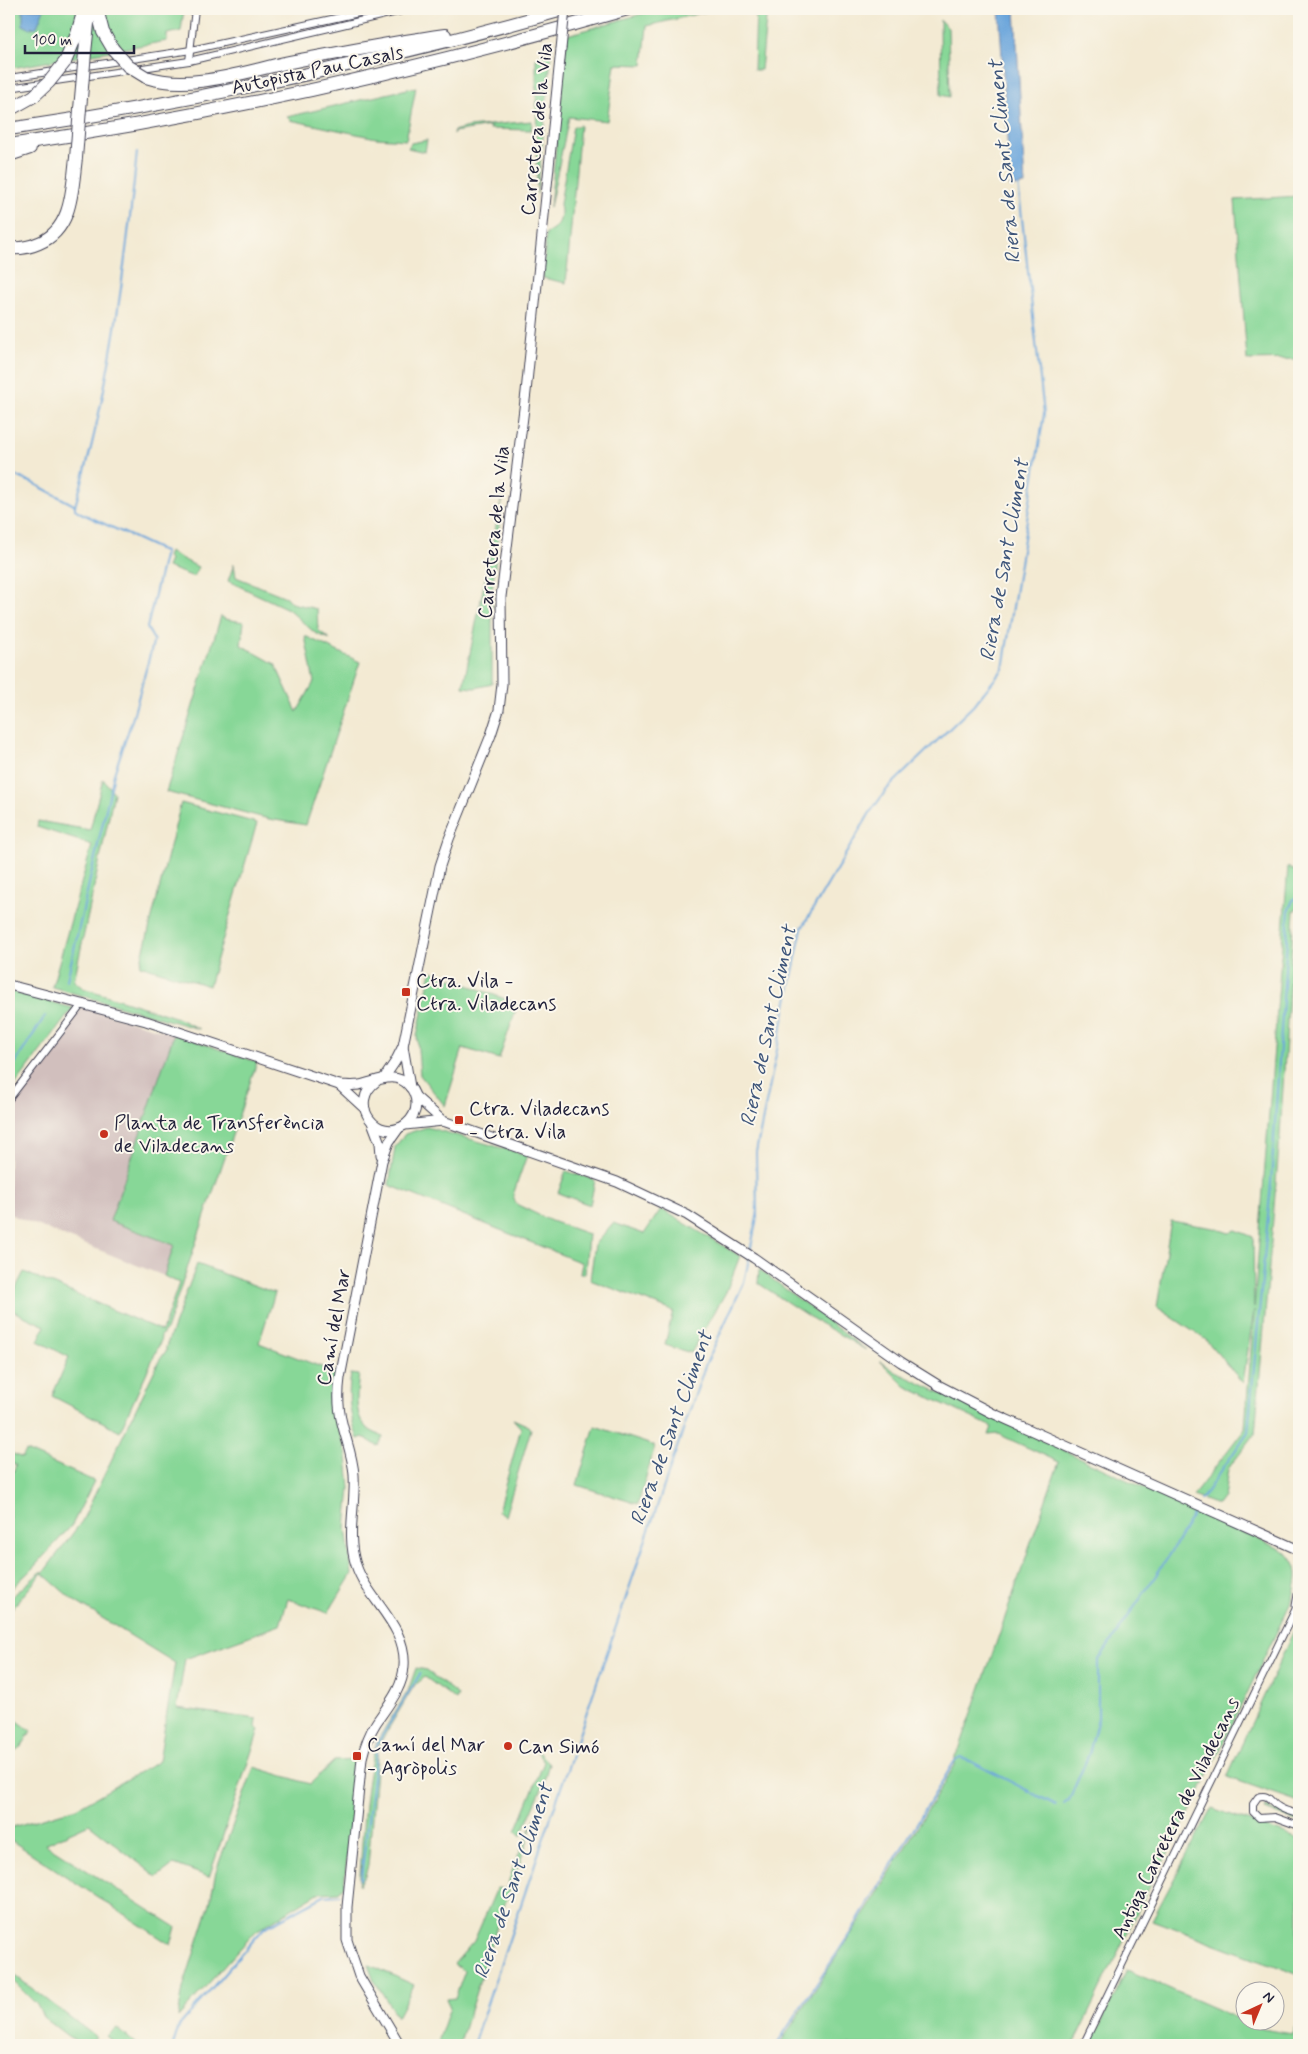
<svg xmlns="http://www.w3.org/2000/svg" width="1308" height="2054" viewBox="0 0 1308 2054" font-family="Mynerve,sans-serif">
<style>
.industrial{fill:#d1bfbd}
.green{fill:#87d797;stroke:#547c69}
.water{fill:#6aa5db;stroke:#46648b}
.lines{fill:none;stroke-linecap:round;stroke-linejoin:round}
.stream{stroke:#6aa5db;stroke-width:2}
.minor-casing{stroke:#414052;stroke-width:8}
.secondary-casing{stroke:#414052;stroke-width:11}
.motorway-casing{stroke:#414052;stroke-width:14}
.minor{stroke:#fff;stroke-width:6}
.secondary{stroke:#fff;stroke-width:9}
.motorway{stroke:#fff;stroke-width:12}
.secondary-bridge-casing{stroke:#414052;stroke-width:11;stroke-linecap:butt}
.motorway-bridge-casing{stroke:#414052;stroke-width:14;stroke-linecap:butt}
.secondary-bridge{stroke:#fff;stroke-width:9}
.motorway-bridge{stroke:#fff;stroke-width:12}
.poi-dot{fill:#c8321e;stroke:#fbf7ec;stroke-width:2}
.labels{text-anchor:middle;stroke-width:4;stroke-linejoin:round;paint-order:stroke}
.street-label{font-size:20px;fill:#22223b;stroke:#fbf7ec}
.poi-label{font-size:20px;fill:#22223b;stroke:#fbf7ec;text-anchor:start}
.water-label{font-size:21px;font-style:italic;fill:#3f567b;stroke:#fbf7ec}
</style>
<rect width="100%" height="100%" fill="#fbf7ec"/>
<filter id="ink" filterUnits="userSpaceOnUse"><feTurbulence type="fractalNoise" baseFrequency=".02" numOctaves="2"/><feDisplacementMap in="SourceGraphic" scale="10" xChannelSelector="R" yChannelSelector="G"/><feConvolveMatrix kernelMatrix="1 2 1 2 8 2 1 2 1" color-interpolation-filters="sRGB"/></filter>
<filter id="wash" filterUnits="userSpaceOnUse"><feTurbulence type="fractalNoise" baseFrequency=".0096" numOctaves="4" result="noise"/><feDisplacementMap in="SourceGraphic" scale="20" xChannelSelector="R" yChannelSelector="G"/><feGaussianBlur stdDeviation="1.12" result="paint"/><feColorMatrix in="noise" values="0 0 0 0 0 0 0 0 0 0 0 0 0 0 0 0 0 1.4 0 .05"/><feComposite in="paint" operator="in"/></filter>
<g filter="url(#wash)">
<rect width="100%" height="100%" fill="#f3ead3"/>
<polygon class="industrial" points="82,1007 174,1034 110,1220 174,1245 164,1276 9,1214 9,1103"/>
<g class="green">
<polygon points="9,9 184,9 181,31 167,34 167,41 12,68 9,63"/>
<polygon points="659,9 717,9 647,26 643,65 615,64 607,121 569,117 550,207 567,35"/>
<polygon points="756,9 767,9 761,70 754,70"/>
<polygon points="940,20 948,28 950,97 941,95"/>
<polygon points="552,48 537,194 536,59 543,51"/>
<polygon points="416,87 406,140 376,138 290,120 287,117"/>
<polygon points="532,121 531,130 490,129 490,126 454,132 454,134 453,131 468,127"/>
<path d="M580,125L566,283L543,278L546,233C560,226 563,219 560,204L573,127Z"/>
<polygon points="427,140 425,152 408,148 411,143"/>
<polygon points="1299,196 1299,359 1247,360 1235,200"/>
<polygon points="503,492 492,591 492,684 475,688 463,687"/>
<polygon points="169,552 198,567 194,577 167,567 170,560 167,557"/>
<polygon points="234,564 236,577 286,597 291,603 317,609 318,630 330,639 315,633 288,609 228,581"/>
<polygon points="221,616 225,619 244,622 241,645 275,664 297,712 314,682 305,636 360,662 306,825 269,819 166,792"/>
<polygon points="103,779 114,793 74,981 83,988 175,1017 199,1029 52,987 92,845 37,827 38,821 90,830"/>
<polygon points="181,803 257,823 209,986 140,965"/>
<polygon points="1288,866 1299,875 1299,907 1294,911 1280,1135 1255,1434 1228,1469 1224,1497 1218,1505 1193,1496 1245,1428 1254,1310 1243,1383 1206,1340 1157,1307 1171,1221 1214,1228 1229,1233 1236,1230 1253,1237 1254,1308"/>
<polygon points="431,971 518,1004 499,1059 463,1048 445,1106 420,1075 417,1036"/>
<polygon points="9,991 73,1008 9,1093"/>
<polygon points="174,1034 257,1062 167,1328 161,1336 160,1343 120,1431 52,1396 69,1357 38,1341 45,1326 9,1309 9,1301 24,1272 162,1331 179,1283 164,1276 174,1245 110,1221"/>
<polygon points="427,1127 527,1155 513,1195 516,1204 551,1221 588,1234 585,1274 580,1274 582,1263 389,1185 395,1147 405,1134"/>
<polygon points="566,1171 595,1180 590,1205 558,1193"/>
<polygon points="661,1209 740,1256 726,1292 691,1353 665,1345 673,1311 590,1280 595,1244 613,1223 644,1234"/>
<polygon points="197,1264 275,1293 259,1343 337,1373 335,1416 347,1456 350,1488 346,1528 352,1574 328,1613 288,1599 280,1625 185,1659 177,1708 257,1719 256,1727 259,1730 209,1877 174,1864 157,1877 89,1824 45,1844 176,1927 171,1945 9,1839 9,1828 77,1808 159,1761 175,1663 73,1600 42,1573 9,1612 9,1599 42,1571 43,1573 82,1521 159,1361 166,1351 166,1347"/>
<polygon points="759,1269 866,1350 808,1316 758,1283"/>
<path d="M880,1361L896,1372L1174,1502L1285,1551C1301,1568 1298,1577 1293,1598L1191,1810L1146,1894L1073,2045H779L869,1907L955,1765V1757L959,1750L1059,1462L998,1434L989,1435L992,1427L905,1386Z"/>
<path d="M351,1374L359,1375C357,1390 354,1414 365,1426C369,1431 378,1434 383,1437L378,1446L363,1437L358,1439C350,1416 347,1398 351,1374Z"/>
<polygon points="513,1419 529,1426 531,1429 505,1516 498,1511 521,1428"/>
<polygon points="595,1426 655,1446 638,1504 577,1485"/>
<polygon points="26,1451 94,1481 72,1525 33,1568 11,1589 9,1587 9,1482 16,1465 9,1461 9,1452 22,1458"/>
<polygon points="1299,1619 1299,1802 1227,1777"/>
<path d="M416,1668L426,1670L458,1695L456,1700L425,1677L414,1686L378,1746L368,1866L365,1875L359,1886C363,1842 363,1782 377,1741L408,1691Z"/>
<polygon points="15,1719 31,1731 22,1746 9,1755 9,1727"/>
<polygon points="533,1747 549,1763 542,1788 521,1836 516,1831 544,1762"/>
<polygon points="357,1760 344,1886 339,1892 318,1893 256,1931 178,2017 183,1988 210,1903 216,1871 254,1767 310,1784 334,1761"/>
<polygon points="1266,1807 1299,1819 1299,1822 1265,1809"/>
<polygon points="1212,1808 1299,1839 1299,1975 1152,1920"/>
<polygon points="536,1817 497,1926 459,2045 437,2045 450,2007 446,1999 455,1998 465,1971 454,1964 474,1941 497,1888 506,1889 515,1863"/>
<polygon points="368,1964 414,1985 397,2017 374,1980"/>
<polygon points="1127,1970 1262,2029 1292,2034 1299,2017 1299,2045 1090,2045"/>
<polygon points="9,1971 96,2037 90,2042 82,2043 69,2037 43,2017 37,2005 9,1977"/>
<polygon points="117,2028 137,2045 117,2045 107,2036"/>
</g>
<g class="water">
<polygon points="23,9 44,9 37,27 29,28 23,25"/>
<polygon points="999,9 1015,9 1025,185 1010,187"/>
</g>
<g class="lines">
<g class="stream">
<polyline points="9,473 33,483 74,505"/>
<path d="M67,980L114,774L133,717L154,640L147,628L165,552L81,513L75,509V506C110,391 125,271 137,152"/>
<polyline points="9,1073 45,1016"/>
<polyline points="750,1252 757,1217 756,1152 802,928 871,811 888,788 973,706 1003,669 1044,414 1018,183"/>
<polyline points="1201,1500 1248,1432 1271,1183 1289,909 1293,900 1299,897"/>
<polyline points="1064,1804 1069,1800 1089,1754 1098,1718 1098,1661 1171,1553 1195,1511"/>
<polyline points="361,1879 377,1744 420,1674"/>
<polyline points="173,2045 179,2026 264,1928 324,1896 340,1895"/>
<polyline points="451,2045 452,2042"/>
<polyline points="473,2045 705,1366 744,1282 749,1259"/>
<polyline points="776,2045 851,1932 954,1762 960,1758 970,1761 1056,1805"/>
</g>
</g>
</g>
<g filter="url(#ink)">
<g class="lines">
<defs>
<g id="minor">
<polyline points="189,61 195,9"/>
<polyline points="9,78 191,50 377,9"/>
<polyline points="9,88 189,61 410,9"/>
<polyline points="9,1099 83,1003"/>
<path d="M1299,1815C1293,1812 1285,1811 1279,1807C1270,1803 1270,1793 1258,1797L1253,1804V1812L1259,1818L1274,1817L1299,1826"/>
<polyline points="1083,2045 1297,1606"/>
</g>
<g id="secondary">
<path d="M9,985L146,1021L339,1085C346,1085 352,1086 359,1085C376,1082 395,1070 409,1086C414,1091 416,1097 416,1104C416,1112 412,1119 406,1124C378,1145 346,1103 377,1081"/>
<polyline points="403,1046 410,1087"/>
<polyline points="384,1078 395,1062 403,1046 440,866 449,839 491,735 499,710 502,684 501,597 526,392 561,49"/>
<polyline points="339,1085 365,1109"/>
<polyline points="415,1096 443,1121 617,1182 687,1215 754,1258 901,1362 938,1385 992,1413 1299,1550"/>
<polyline points="372,1122 380,1143 381,1155"/>
<polyline points="405,1125 443,1121"/>
<path d="M399,1128L389,1142L382,1161L340,1378C338,1393 338,1408 342,1423C346,1440 353,1457 354,1475C356,1505 346,1535 356,1565C368,1601 407,1625 404,1666C403,1688 388,1705 376,1723C369,1734 365,1745 362,1758L347,1907V1940L359,1976L400,2045"/>
<polyline points="1297,1606 1299,1595"/>
</g>
<g id="motorway">
<polyline points="97,9 103,32 113,49"/>
<polyline points="85,53 89,14"/>
<polyline points="65,62 77,34 84,9"/>
<path d="M146,77C192,92 248,70 295,61C344,52 394,42 445,35"/>
<polyline points="80,109 82,87"/>
<polyline points="9,110 34,96"/>
<path d="M9,129C197,101 383,61 566,9"/>
<path d="M9,145C218,115 425,68 628,9"/>
<polyline points="9,155 30,148"/>
<path d="M9,248C19,249 30,247 39,243C73,229 72,188 76,158"/>
</g>
</defs>
<use href="#minor" class="minor-casing"/>
<use href="#secondary" class="secondary-casing"/>
<use href="#motorway" class="motorway-casing"/>
<use href="#minor" class="minor"/>
<use href="#secondary" class="secondary"/>
<use href="#motorway" class="motorway"/>
<defs>
<polyline id="secondary-bridge" points="561,49 565,9"/>
<g id="motorway-bridge">
<polyline points="113,49 128,66 146,77"/>
<polyline points="82,87 85,53"/>
<polyline points="34,96 49,82 65,62"/>
<polyline points="76,158 80,109"/>
</g>
</defs>
<use href="#secondary-bridge" class="secondary-bridge-casing"/>
<use href="#motorway-bridge" class="motorway-bridge-casing"/>
<use href="#secondary-bridge" class="secondary-bridge"/>
<use href="#motorway-bridge" class="motorway-bridge"/>
</g>
</g>
<g class="poi-dot">
<rect x="401" y="987" width="10" height="10" rx="2.5"/>
<rect x="454" y="1115" width="10" height="10" rx="2.5"/>
<circle cx="104" cy="1134" r="5"/>
<circle cx="508" cy="1746" r="5"/>
<rect x="352" y="1751" width="10" height="10" rx="2.5"/>
</g>
<g class="labels">
<g class="street-label">
<text transform="translate(317 69) rotate(-12)" y="7">Autopista Pau Casals</text>
<text transform="translate(536 129) rotate(-84)" y="7">Carretera de la Vila</text>
<text transform="translate(493 532) rotate(-84)" y="7">Carretera de la Vila</text>
<text transform="translate(333 1327) rotate(-80)" y="7">Camí del Mar</text>
<text transform="translate(1175 1818) rotate(-64)" y="7">Antiga Carretera de Viladecans</text>
</g>
<g class="poi-label">
<text x="416" y="987">Ctra. Vila -<tspan x="416" dy="23">Ctra. Viladecans</tspan></text>
<text x="469" y="1115">Ctra. Viladecans<tspan x="469" dy="23">- Ctra. Vila</tspan></text>
<text x="114" y="1129">Planta de Transferència<tspan x="114" dy="23">de Viladecans</tspan></text>
<text x="367" y="1751">Camí del Mar<tspan x="367" dy="23">- Agròpolis</tspan></text>
<text x="518" y="1753">Can Simó</text>
</g>
<g class="water-label">
<text transform="translate(1004 162) rotate(-95)" y="7">Riera de Sant Climent</text>
<text transform="translate(1004 560) rotate(-80)" y="7">Riera de Sant Climent</text>
<text transform="translate(768 1026) rotate(-78)" y="7">Riera de Sant Climent</text>
<text transform="translate(671 1428) rotate(-70)" y="7">Riera de Sant Climent</text>
<text transform="translate(513 1881) rotate(-71)" y="7">Riera de Sant Climent</text>
</g>
</g>
<rect width="1308" height="2054" fill="none" stroke="#fbf7ec" stroke-width="30"/>
<g transform="translate(1260 2006) rotate(44)"><circle r="24" fill="#fbf7ec" stroke="#a4a2a5"/>
<path d="M0-4L9 19L0 12L-9 19Z" fill="#c8321e"/>
<text y="-8" font-size="14" font-weight="bold" text-anchor="middle" fill="#22223b">N</text>
</g>
<path d="M25 45v8h109v-8" fill="none" stroke="#22223b" stroke-width="2.5"/>
<text x="32" y="45" font-size="15" fill="#22223b" stroke="#fbf7ec" stroke-width="4" paint-order="stroke">100 m</text>
</svg>
